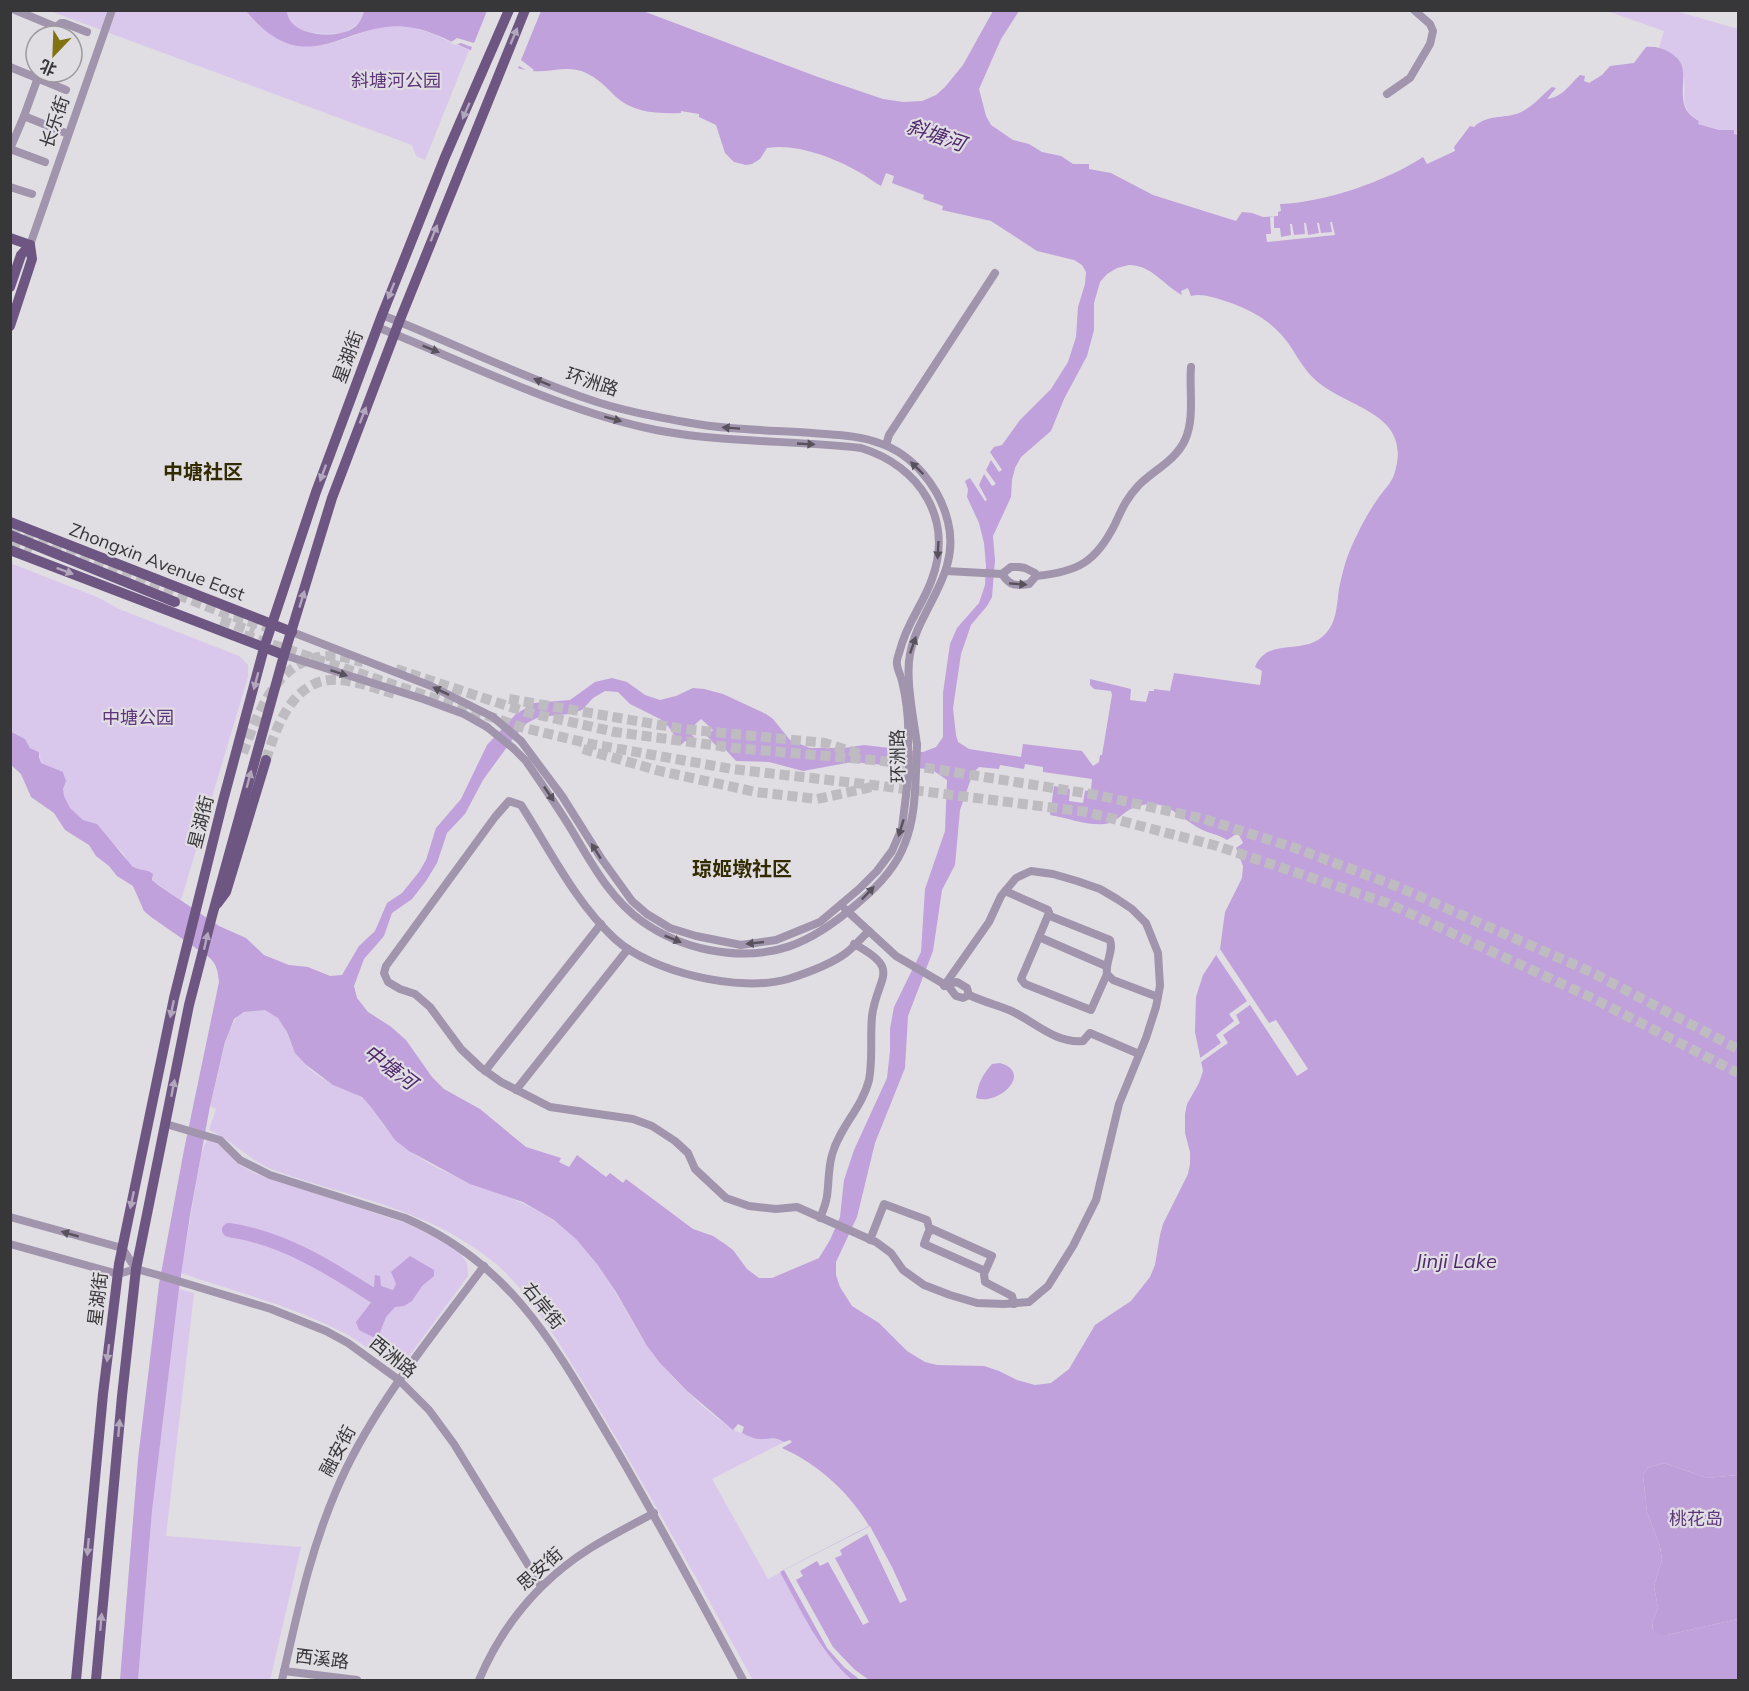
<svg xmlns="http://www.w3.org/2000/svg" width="1749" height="1691" viewBox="0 0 1749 1691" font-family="Mulish,'Noto Sans SC',sans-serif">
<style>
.green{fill:#dac7ec}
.forest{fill:#bd9ed8}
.water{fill:#c0a1db;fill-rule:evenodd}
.pier{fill:#e0dde3}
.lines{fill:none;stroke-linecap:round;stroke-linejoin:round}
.river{stroke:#c0a1db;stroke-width:14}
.major-tunnel{stroke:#bebcc1;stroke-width:10;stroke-dasharray:10 5;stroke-linecap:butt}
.minor{stroke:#a194ad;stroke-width:8}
.major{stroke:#6e5682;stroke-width:10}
.minor-bridge{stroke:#a194ad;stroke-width:8}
.oneway{fill:#b2a7bc}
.oneway2{fill:#57525b}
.labels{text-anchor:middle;stroke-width:4.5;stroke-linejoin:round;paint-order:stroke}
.park-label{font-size:18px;fill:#5c357a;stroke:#e0dde3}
.street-label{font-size:18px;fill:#373638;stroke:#e0dde3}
.water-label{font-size:20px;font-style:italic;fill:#50296d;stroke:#e0dde3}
.neighbourhood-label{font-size:20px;font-weight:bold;fill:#332b00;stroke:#e0dde3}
</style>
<rect width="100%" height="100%" fill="#e0dde3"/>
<g class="green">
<path d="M50,11H246C274,45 304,53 345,39L342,33C324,35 288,35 287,11H364L359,23L345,32L348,38C358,34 369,30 379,27C412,19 441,39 469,50L425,160L416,156L412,145Z"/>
<path d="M1607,11H1676L1738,29V135L1734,134V130H1719L1698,124L1699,121C1675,104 1689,96 1683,74C1682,68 1678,62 1676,56L1659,48L1664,31Z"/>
<path d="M10,563L97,597L119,609L239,656L248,665V677L181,900L153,881L152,873L140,870L129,864L123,853L103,833L97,824C92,822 88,822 83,820C74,815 64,803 63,792C63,785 66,781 64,773L41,763L39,751L30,748L25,739L11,731Z"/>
<path d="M255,1009C289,1010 284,1039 300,1059C308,1070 324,1080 336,1086C344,1090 354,1092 361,1097C374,1106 379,1121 389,1132C440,1189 522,1185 576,1239C606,1270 623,1308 646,1344C662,1369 707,1414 733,1429C750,1440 768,1434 784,1442L712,1479L768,1579L788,1569L869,1680H753C699,1583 645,1485 587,1389C563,1349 527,1287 490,1259C421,1206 353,1199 274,1170C247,1160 235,1141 209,1130L216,1109L210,1106L228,1032L238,1015Z"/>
<path d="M207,1140L219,1144L237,1163L254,1173L417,1227L458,1250L467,1263L468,1276L407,1359C402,1361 398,1363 393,1362C383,1361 358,1340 346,1334C295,1307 236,1292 181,1273L201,1154Z"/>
<polygon points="179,1289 194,1293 166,1536 301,1547 270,1680 138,1680 152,1511"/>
</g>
<polygon class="forest" points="1664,1463 1707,1478 1738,1475 1738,1619 1667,1635 1660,1635 1654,1632 1652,1623 1658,1608 1654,1586 1662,1560 1660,1546 1647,1512 1643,1475 1648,1468"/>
<g class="water">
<path d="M246,11H287C288,38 344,41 358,24C361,20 363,15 364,11H643L818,77L883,99L903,102L922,101L936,95L945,87L963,65L993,11H1019L1001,39L979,89L986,116L991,125L1013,140L1029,144L1042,152L1061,156L1073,164H1089V169L1111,173L1153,195L1236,221L1242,212L1252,213L1263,217L1278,216V212L1281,211L1280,204C1323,203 1387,181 1423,157L1427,164L1455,151L1454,147L1470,126L1474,127C1487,114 1503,119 1519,113C1533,107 1541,96 1552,87L1556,88L1547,99C1563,97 1569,85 1580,75L1585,76L1584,81L1589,83L1602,75L1610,66L1634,63L1646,47C1655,46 1662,48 1669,52C1692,64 1679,84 1684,104C1686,112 1692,117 1699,121L1698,124L1719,130H1734V134L1738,135V1475L1707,1478L1664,1463L1648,1468L1643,1475L1647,1512L1660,1546L1662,1560L1654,1586L1658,1608L1652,1623L1653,1629L1660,1635H1667L1738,1619V1680H852C819,1651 801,1610 780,1572L869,1526C850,1493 818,1464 782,1448L792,1442L790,1440L784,1442C771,1435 770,1440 758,1439C752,1438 747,1435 742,1433L744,1427L738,1424L733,1430L687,1391L660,1363L647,1346L616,1292L597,1264L576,1239L554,1220L523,1202L470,1184L409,1151L395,1140L371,1107L362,1097L333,1085L305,1064L295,1053L287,1032L278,1018L265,1010L244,1012L234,1019L225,1042L210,1106L190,1215L179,1289L152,1511L138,1680H120L138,1459L159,1284L184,1150L219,982C218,972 217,965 210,958L151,917L144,911L133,886L117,876L109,866L96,856L89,845L65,830L54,813L31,797L21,774L11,765L10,731L25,739L30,748L39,752V757L41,763L63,772L66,781L63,789L64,796L70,808L83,820L97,824L132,866C139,871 148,869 153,874L152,880L158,885L219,926L246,938L264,955L289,965L308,967L330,976L342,975L359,946L375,931L387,903L402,893L419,872L426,860L436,828L461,799L487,745L516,714L534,703L570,700L595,682L612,678L627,682L645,695L660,700L676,696L693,688L704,689L723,694L766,714L773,719L790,740L810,748H844L864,745L923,752L936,747L943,737V693L950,644L957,628L979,603L985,585L986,566L984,543L979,523L967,497L968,489L965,481L970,478L985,501L987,500L979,485L984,474L992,486L996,484L986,470L991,460L999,472L1002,470L990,452L994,447L1002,445L1020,420L1051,389L1068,362L1076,337L1078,307L1085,284L1086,272L1082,265L1074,260L1037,251L991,221L942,210L943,206L923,199L924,195L892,183L894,176L886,173L881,186C873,182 866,175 857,171C833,157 795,143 767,148L760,159L752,164L746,165L734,162L725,153L716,125L699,117V114L681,111V113C659,114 634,113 616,97C606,87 598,78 584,72C564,64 546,75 525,70C504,65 481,55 461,46C446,39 430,31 414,28C348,14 310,88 246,11ZM1129,265C1152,265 1163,285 1182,295L1181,291L1188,288L1191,296C1202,293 1212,297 1222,300C1252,309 1278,324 1294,352C1302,365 1310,377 1323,386C1357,410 1413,417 1394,475C1391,483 1384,490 1379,497C1369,511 1361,526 1354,541C1347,555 1342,573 1339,589C1337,602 1337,621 1327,632C1306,658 1268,635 1255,667L1262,671L1260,685L1174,673L1170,691L1154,689V691H1149L1146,702L1130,700L1131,689L1090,679V685L1094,689L1111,691L1112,695L1102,755H1100L1099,762L1093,766L1082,751L1023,744L1021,757L969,749L958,742L956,735L953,708L961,654L971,625L987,606L992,597L995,560L993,536L1011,497L1012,480L1015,468L1021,457L1051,431L1064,399L1087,356L1094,330V303L1100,282L1107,274L1117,268ZM605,691L618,692L630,704L660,719L668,726L681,745L685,741L688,743L694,737L688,731L701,719L713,730L707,736L722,752L725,749L736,761L769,762L803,771L852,762L927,769L934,771L947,780L945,831L925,889L921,952L894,1007L890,1029V1051L887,1078L854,1150L844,1180L840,1217L830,1240L819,1258L772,1278H759L747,1269L733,1250L725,1244L713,1236L693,1229L626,1179L623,1183L610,1173L606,1177L577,1155L569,1167L559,1162L561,1158L526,1147L480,1109L444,1089L432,1077L406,1040L390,1026L368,1012L357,998L354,986L364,959L384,936L392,913L412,899L426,881L437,863L447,833L465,814L483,780L515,736L527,723L539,717L569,714L582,710L593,698ZM1025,764L1043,767V772L1092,779L1091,790L1085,791L1083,803L1069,801L1070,789L1054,786L1050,815C1068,818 1087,826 1105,824C1116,823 1123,812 1133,808C1163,796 1175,814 1197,827C1206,833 1218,834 1227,840L1238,833L1243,843L1236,848L1243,866L1242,878L1225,912L1220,949L1203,975L1196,997L1195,1032L1203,1071L1199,1083L1187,1104L1185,1114V1133L1190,1152V1164L1188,1174L1163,1224L1160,1235L1155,1265L1150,1277L1131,1301L1095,1325L1069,1369L1051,1383L1035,1385L1017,1380L999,1371L984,1366L937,1365L925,1362L907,1351L879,1323L852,1306L840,1287L836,1275V1262L857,1217L875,1143L905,1068L908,1016L933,951L942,890L955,865L960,810L973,773L979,767L999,769L1000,765L1024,769Z"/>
<path d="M1000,1063C1034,1073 998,1106 976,1098C978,1083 983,1074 992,1064Z"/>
<polygon points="410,1256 434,1270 434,1276 422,1286 412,1301 404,1306 395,1307 386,1317 379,1335 373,1337 359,1330 356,1322 373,1300 375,1275 380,1276 381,1286 393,1290 396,1284 391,1272"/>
</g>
<g class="pier">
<polygon points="487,11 541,11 521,60 534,70 530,73 519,66 517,70 470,53 472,47 466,45 461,43 455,45 450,43 457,38 474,43"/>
<polygon points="1274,216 1274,228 1280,228 1281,237 1291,235 1290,224 1292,224 1294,235 1305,234 1304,223 1306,223 1308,235 1319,233 1317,223 1319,223 1321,233 1332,232 1330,222 1332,222 1335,235 1267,242 1266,234 1271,234 1270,217"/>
<polygon points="1220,949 1269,1023 1276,1020 1308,1069 1297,1076 1250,1005 1236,1015 1240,1023 1223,1035 1228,1043 1201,1062 1200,1058 1221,1043 1216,1035 1234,1021 1229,1014 1247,1001 1216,955"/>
<polygon points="870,1526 892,1567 907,1600 900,1603 867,1534 840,1550 842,1555 835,1558 869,1622 863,1625 828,1562 820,1566 817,1561 800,1571 803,1576 796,1580 833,1647 854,1669 869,1680 860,1680 844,1667 827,1648 784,1570"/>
</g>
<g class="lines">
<path class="river" d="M229,1230C283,1238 329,1267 374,1296"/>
<g class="major-tunnel">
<polyline points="10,530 232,616 273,629"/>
<polyline points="10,544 31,553"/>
<polyline points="221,620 254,632"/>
<polyline points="244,635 524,728 591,744 732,769 881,786 1087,812 1217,846 1387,903 1590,997 1738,1073"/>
<polyline points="396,669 526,712 615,732 735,748 884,761 1097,795 1204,819 1295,848 1396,886 1591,972 1738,1049"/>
<polyline points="509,699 683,729 825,743 863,755"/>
<polyline points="583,749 660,771 756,792 817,799 872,787"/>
<path d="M243,753C259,710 279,653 336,656C345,657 354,660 363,662"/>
<path d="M266,760C277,724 295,675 341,680C359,682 378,689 395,694"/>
</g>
<g class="minor">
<polyline points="15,10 56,27 53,36"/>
<polyline points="56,27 61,23 64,23 87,32"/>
<polyline points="72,56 77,58"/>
<polyline points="10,67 66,90"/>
<polyline points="40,72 24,116 68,134"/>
<polyline points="1387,94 1410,78 1430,44 1433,31 1430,24 1414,10"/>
<polyline points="10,149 45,162"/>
<polyline points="10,149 24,116"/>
<polyline points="10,187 32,194"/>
<polyline points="30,245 112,10"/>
<path d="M382,315C451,342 517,375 588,399C619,410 652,416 685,422C726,430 770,430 812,433C834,435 858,435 879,443C913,454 940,488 948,522C961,574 919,608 910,654C905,679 914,720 917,745"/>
<path d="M377,327C468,363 559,410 656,430C723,443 793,440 861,448C920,466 954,519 932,579C923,605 907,622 900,650C899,654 896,660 897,664C897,669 901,676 902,681C907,701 909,725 908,745"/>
<polyline points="886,445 889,435 995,273"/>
<polyline points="946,571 1002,574 1011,567 1019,567 1025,568 1035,573 1036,576"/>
<path d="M1002,574C1010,586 1015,586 1029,584L1036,576C1078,572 1096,562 1115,524C1123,507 1126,499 1139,485C1154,470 1176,460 1185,440C1195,418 1189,391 1191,367"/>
<polyline points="292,632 431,686 493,717"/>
<polyline points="284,655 423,699 464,714 487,727"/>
<polyline points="521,741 562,796 601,858 632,901 647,914 670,928 696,936 741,945 776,940 820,922 859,889 877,871 892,851 902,828 909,771"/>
<path d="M513,748L526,761C541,783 557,806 571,829C591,862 610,899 643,922C663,936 684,945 709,950C771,962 811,944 858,903C876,888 897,866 905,843C914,820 915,796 916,772"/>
<path d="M1005,891L1048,910L1050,916L1110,940C1114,951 1105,962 1107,974L1113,980L1158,997"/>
<path d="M845,909L896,956L949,987L956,996L963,998L969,995C982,1001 996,1005 1009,1010C1033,1020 1055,1044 1083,1041L1090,1033L1139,1054"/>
<polyline points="1049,913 1039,937 1106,966"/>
<path d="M869,931C861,938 854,947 846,953C830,965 807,973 788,979C740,993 651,972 615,939C575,902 550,850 521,805L509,801L495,817L386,966L384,973L388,982L400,989L415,994L430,1007L461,1049L480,1067L501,1082L550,1107L633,1119L652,1126L675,1141L688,1153L695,1169L726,1198L749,1206L776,1209L797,1207L876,1242L891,1253L903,1270L924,1285L950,1295L977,1303L1004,1304L1029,1302L1048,1286L1073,1246L1096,1200L1119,1104L1146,1038L1156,1007L1160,986L1158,953L1146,923L1132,909L1117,899L1100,889L1077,881L1053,874L1031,871L1016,878L1001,896L989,922L944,986"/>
<polyline points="1039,937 1021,979 1025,984 1091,1010 1107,974"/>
<polyline points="949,987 952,983 957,982 967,988 969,995"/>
<polyline points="485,1071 601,924"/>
<polyline points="516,1090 628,949"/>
<path d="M166,1124L220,1140L240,1160L270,1175L405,1218C515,1265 558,1352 616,1449C660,1525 702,1603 743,1680"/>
<polyline points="10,1217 122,1248 136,1269"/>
<path d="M820,1218C823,1211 826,1204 827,1196C829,1182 828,1169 832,1155C839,1128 862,1108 869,1080C873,1059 870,1037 872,1016C877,976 903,970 854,944"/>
<polyline points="870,1240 884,1204 927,1220 930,1231"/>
<polyline points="10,1244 118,1274 136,1269 158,1275 271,1309 326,1331 348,1343 399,1380 429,1410 454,1444 541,1586"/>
<polyline points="985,1271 924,1244 928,1233 932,1229 992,1256 984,1274 985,1282 1012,1296 1014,1304"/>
<polyline points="284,1671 357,1680"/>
<path d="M282,1680C297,1615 309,1554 336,1491C371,1408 431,1338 484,1266"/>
<path d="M479,1680C502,1626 539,1581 589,1549C610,1536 632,1525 654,1513"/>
</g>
<g class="major">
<polyline points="10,238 30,245"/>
<polyline points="10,287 21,255 30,245"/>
<polyline points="10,326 32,259 30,245"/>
<polyline points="10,522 292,632"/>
<polyline points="10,535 175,602"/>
<polyline points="10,550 284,655"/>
<polyline points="217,904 226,892 266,760"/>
<polyline points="76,1680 103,1394 119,1264 174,998 223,801 264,648 316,492 382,315 445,157 509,10"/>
<polyline points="96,1680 122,1396 136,1269 189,1005 212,916 284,655 332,498 399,322 525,10"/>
</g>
<g class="minor-bridge">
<polyline points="493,717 521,741"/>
<polyline points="487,727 513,748"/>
<polyline points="908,745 909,771"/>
<polyline points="916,772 917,745"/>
</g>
</g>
<defs><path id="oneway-solid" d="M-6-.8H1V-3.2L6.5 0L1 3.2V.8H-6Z" transform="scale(1.5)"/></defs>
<g class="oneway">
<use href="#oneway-solid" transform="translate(514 36) rotate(-67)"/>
<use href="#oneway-solid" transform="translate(466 111) rotate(114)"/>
<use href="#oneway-solid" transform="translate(434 233) rotate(-68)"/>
<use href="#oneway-solid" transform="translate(391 291) rotate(112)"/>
<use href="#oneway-solid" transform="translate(363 415) rotate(-69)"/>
<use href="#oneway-solid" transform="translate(323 473) rotate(110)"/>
<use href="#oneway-solid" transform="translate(65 571) rotate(21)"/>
<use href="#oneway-solid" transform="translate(302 599) rotate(-73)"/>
<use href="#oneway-solid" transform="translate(256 681) rotate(105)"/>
<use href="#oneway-solid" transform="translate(249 779) rotate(-75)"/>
<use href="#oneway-solid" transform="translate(206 941) rotate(-77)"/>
<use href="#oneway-solid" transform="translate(172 1009) rotate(102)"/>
<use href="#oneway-solid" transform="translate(173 1088) rotate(-79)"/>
<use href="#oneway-solid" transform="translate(132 1200) rotate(102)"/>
<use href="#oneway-solid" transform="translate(108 1353) rotate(97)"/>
<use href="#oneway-solid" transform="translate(119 1428) rotate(-85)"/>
<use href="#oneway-solid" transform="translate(88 1547) rotate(95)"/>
<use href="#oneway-solid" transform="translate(101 1622) rotate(-85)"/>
</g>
<g class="oneway2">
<use href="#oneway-solid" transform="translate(431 349) rotate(22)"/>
<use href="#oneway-solid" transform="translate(542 382) rotate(-158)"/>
<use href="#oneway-solid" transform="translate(613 419) rotate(15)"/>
<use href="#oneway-solid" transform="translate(731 428) rotate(-176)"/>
<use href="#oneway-solid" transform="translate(806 444) rotate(3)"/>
<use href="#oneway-solid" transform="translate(917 468) rotate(-136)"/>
<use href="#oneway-solid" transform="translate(938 550) rotate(93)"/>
<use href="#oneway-solid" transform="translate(1018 584) rotate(4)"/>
<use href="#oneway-solid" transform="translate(913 645) rotate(-71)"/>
<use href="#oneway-solid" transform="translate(339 673) rotate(18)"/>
<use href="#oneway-solid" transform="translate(441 691) rotate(-154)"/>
<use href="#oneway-solid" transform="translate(549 794) rotate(56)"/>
<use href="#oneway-solid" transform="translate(901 828) rotate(107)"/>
<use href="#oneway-solid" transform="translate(596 851) rotate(-122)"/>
<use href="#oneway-solid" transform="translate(868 893) rotate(-46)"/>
<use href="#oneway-solid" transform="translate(673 939) rotate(22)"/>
<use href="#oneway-solid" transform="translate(755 943) rotate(174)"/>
<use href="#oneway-solid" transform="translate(70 1234) rotate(-164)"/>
</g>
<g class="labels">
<g class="park-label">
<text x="396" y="87">斜塘河公园</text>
<text x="138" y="724">中塘公园</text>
<text x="1696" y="1525">桃花岛</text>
</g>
<g class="street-label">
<text transform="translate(55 122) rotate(-71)" y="6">长乐街</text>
<text transform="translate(348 357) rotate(-70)" y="6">星湖街</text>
<text transform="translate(592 382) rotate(18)" y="6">环洲路</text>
<text transform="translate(157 562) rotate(21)" y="6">Zhongxin Avenue East</text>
<text transform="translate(898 756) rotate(-91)" y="6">环洲路</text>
<text transform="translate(201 822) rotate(-76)" y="6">星湖街</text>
<text transform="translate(98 1299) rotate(-83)" y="6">星湖街</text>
<text transform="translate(543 1306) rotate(51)" y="6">右岸街</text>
<text transform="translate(393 1357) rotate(39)" y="6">西洲路</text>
<text transform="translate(338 1451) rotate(-62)" y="6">融安街</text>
<text transform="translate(540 1569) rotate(-42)" y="6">思安街</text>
<text transform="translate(322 1659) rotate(7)" y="6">西溪路</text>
</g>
<g class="water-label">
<text transform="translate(936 135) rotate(19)" y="7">斜塘河</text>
<text transform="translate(390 1067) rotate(37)" y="7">中塘河</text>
<text x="1456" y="1268">Jinji Lake</text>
</g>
<g class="neighbourhood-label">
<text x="203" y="479">中塘社区</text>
<text x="742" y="876">琼姬墩社区</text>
</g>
</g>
<rect width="1749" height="1691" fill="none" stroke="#373638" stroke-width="24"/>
<g transform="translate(54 54) rotate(203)"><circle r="28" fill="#e0dde3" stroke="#9c9a9f" stroke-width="1.5"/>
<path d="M0-4.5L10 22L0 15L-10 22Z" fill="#827212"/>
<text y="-9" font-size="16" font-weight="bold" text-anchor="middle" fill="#373638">北</text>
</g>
</svg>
